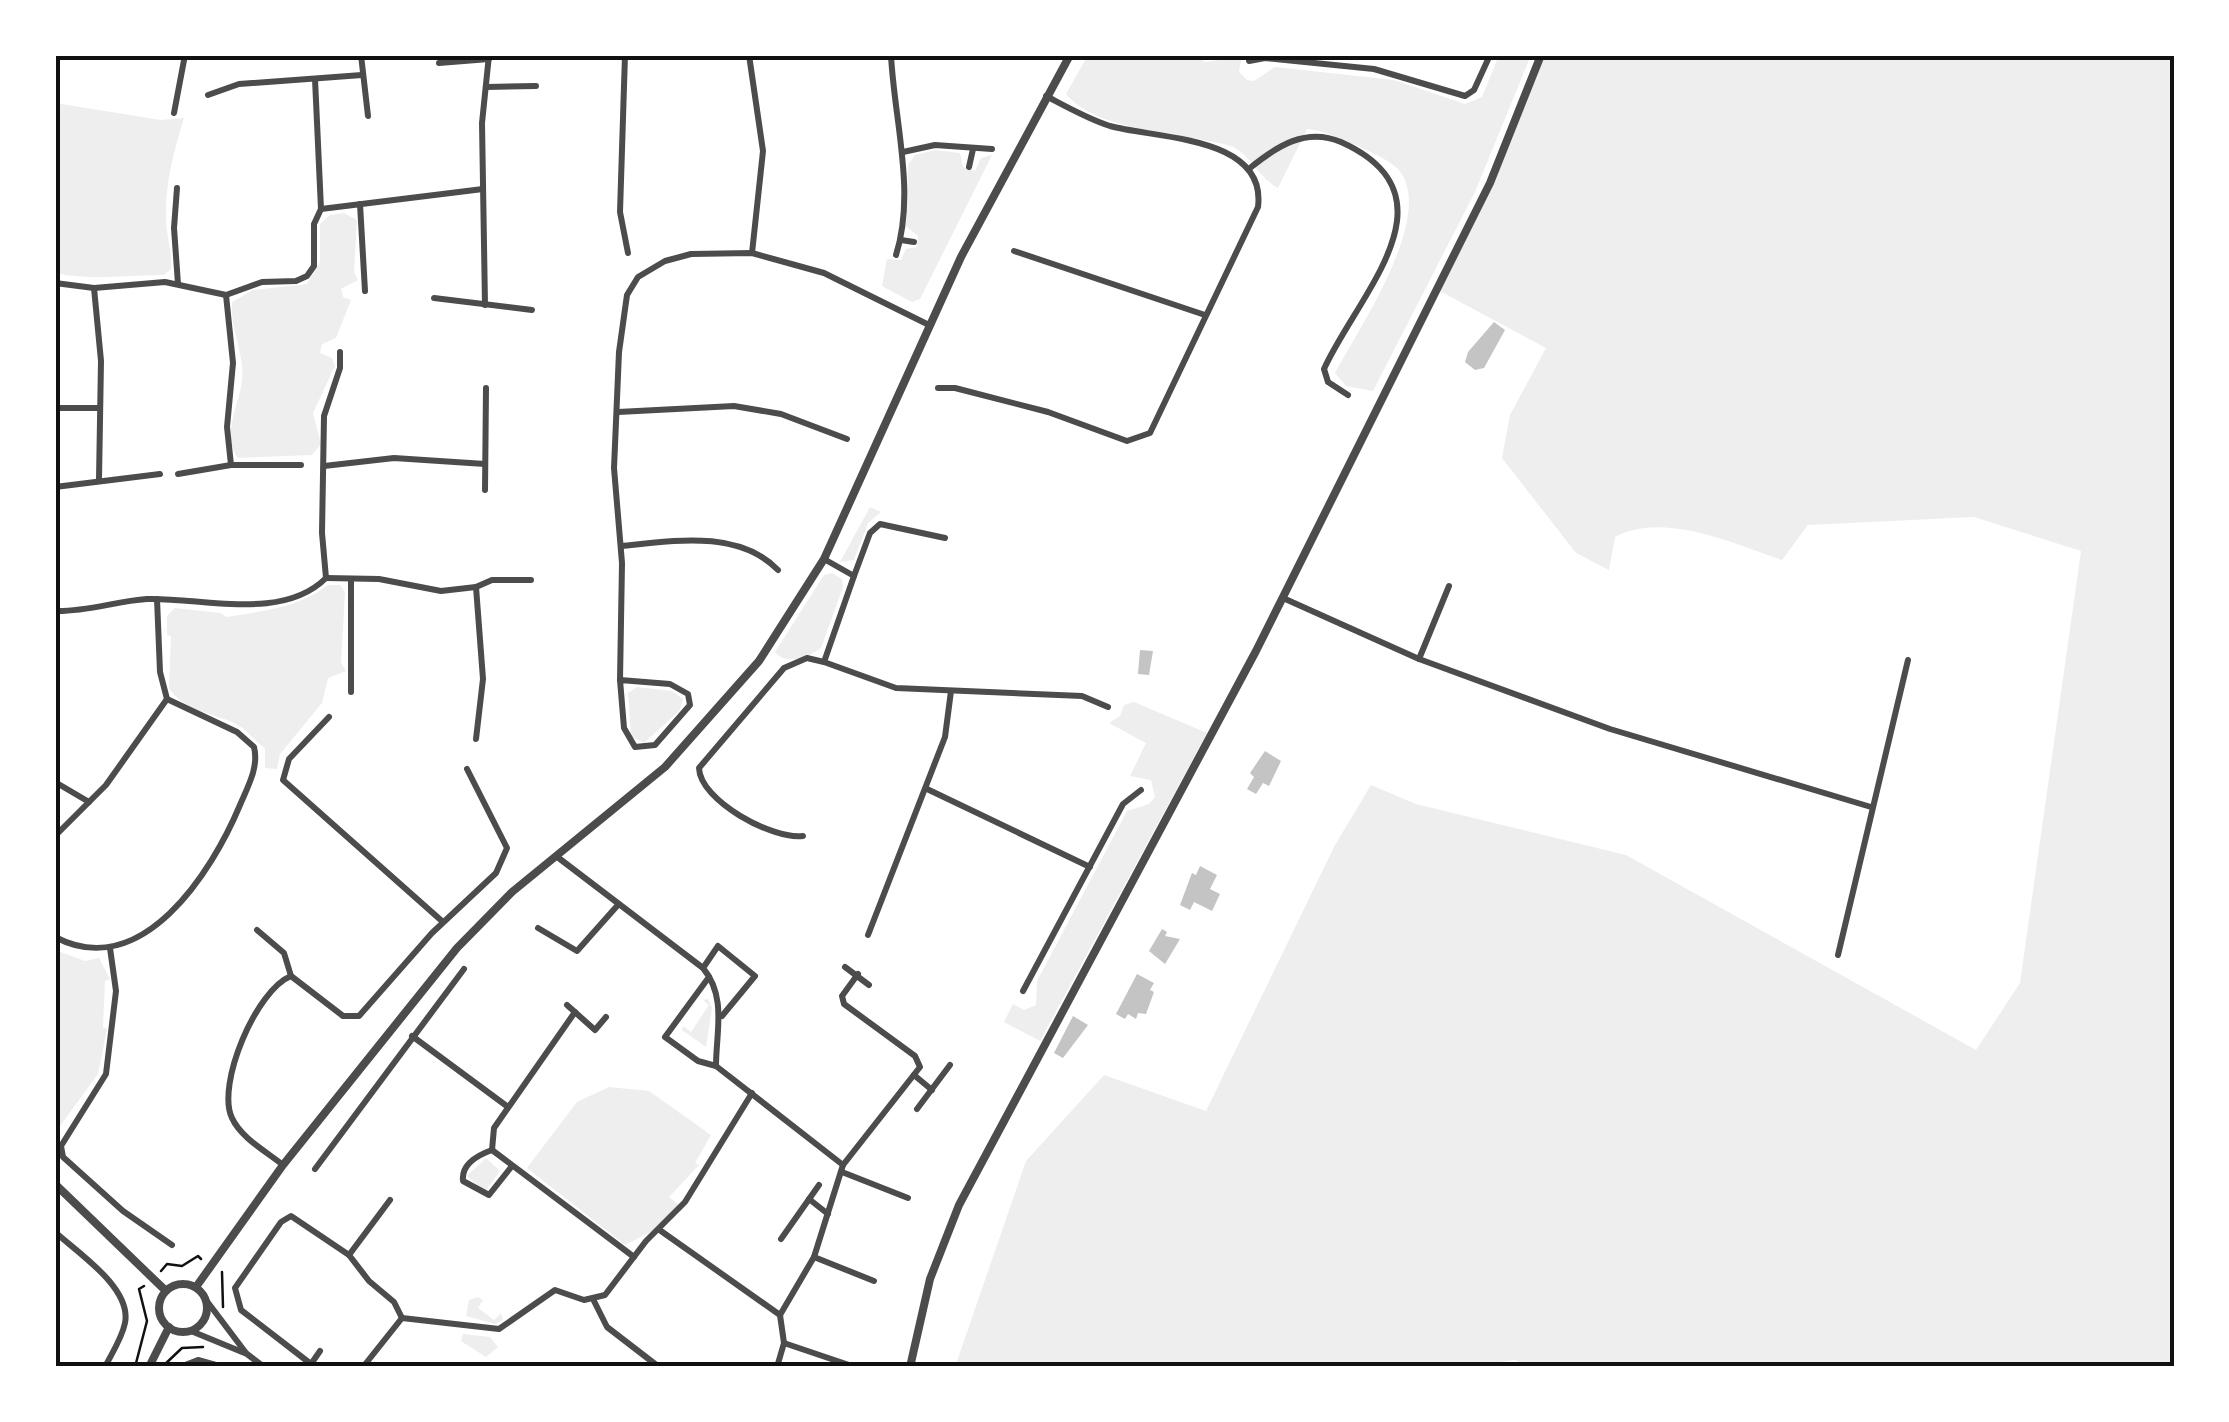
<svg xmlns="http://www.w3.org/2000/svg" width="2229" height="1422" viewBox="0 0 2229 1422" font-family="'Golos Text',sans-serif">
<style>
.green{fill:#eee}
.building{fill:#c4c4c4}
.lines{fill:none;stroke-linecap:round;stroke-linejoin:round}
.path{stroke:#111;stroke-width:2.5}
.minor{stroke:#4c4c4c;stroke-width:6}
.tertiary{stroke:#4c4c4c;stroke-width:8}
.neatline{fill:none;stroke:#111;stroke-width:4}
</style>
<rect width="100%" height="100%" fill="#fff"/>
<g class="green">
<path d="M1088,55H1196L1205,62L1219,60L1220,55H1242L1239,72L1247,80L1254,81L1275,67L1394,80L1465,104L1482,97L1499,55H1531L1475,192L1373,391L1346,386L1335,373C1357,331 1438,214 1398,169C1388,159 1370,152 1358,146C1341,139 1326,131 1307,129L1278,188C1259,178 1253,159 1234,147C1186,132 1098,133 1066,94Z"/>
<path d="M1541,55H2174V1367H1528L1515,1360L1500,1362L1498,1367H955L1026,1161L1104,1075L1206,1111L1335,845L1371,785L1416,804L1626,855L1976,1050L2020,983L2081,551L1974,517L1808,525L1782,560C1734,544 1664,511 1615,537L1609,570L1576,553L1502,458L1510,415L1546,348L1436,289L1490,183Z"/>
<path d="M55,103L161,120L184,118C173,154 165,184 166,221C167,238 172,251 171,269L164,275C128,275 91,281 55,273Z"/>
<polygon points="935,150 960,153 963,167 975,171 981,158 992,155 920,299 912,302 882,286 887,259 901,260 906,249 917,247 918,236 906,226 908,165 915,155"/>
<path d="M344,213L357,220L354,272L358,280L341,289L343,297L351,300L336,338L322,344L320,353L332,358L335,366L313,413L321,444L312,455L238,458C221,435 239,405 242,381C245,353 230,331 232,302L253,290L307,284L320,262V224L330,215Z"/>
<polygon points="870,507 881,512 868,523 854,560 840,562"/>
<path d="M832,573L842,579L843,587L821,648C809,657 785,666 775,652L824,575Z"/>
<path d="M328,585H340L345,592L341,663L346,671L328,678L322,703L280,754L277,769L265,768V748C256,743 247,729 234,723C210,712 184,711 169,688L171,636L167,635V616L175,608L221,613L226,617C263,611 298,608 328,585Z"/>
<polygon points="637,687 672,691 683,699 680,710 644,743 631,736 628,693"/>
<polygon points="1134,702 1207,733 1040,1041 1004,1022 1013,1004 1024,1010 1036,1005 1037,981 1127,811 1149,804 1155,797 1151,780 1130,776 1146,743 1109,723 1120,716 1124,705"/>
<polygon points="55,950 85,961 99,958 110,979 105,981 103,1027 107,1029 98,1074 55,1133"/>
<polygon points="708,999 712,1008 706,1047 682,1030 683,1026 691,1032 709,1005 703,1000"/>
<polygon points="609,1087 649,1091 711,1135 695,1163 699,1165 669,1197 679,1205 660,1227 625,1245 527,1168 577,1102"/>
<polygon points="486,1158 500,1171 485,1192 467,1176"/>
<polygon points="478,1297 483,1300 478,1308 494,1320 501,1313 503,1320 495,1324 466,1316 469,1300"/>
<polygon points="463,1334 490,1337 498,1347 486,1357 461,1341"/>
</g>
<g class="building">
<polygon points="1494,322 1505,330 1484,368 1475,370 1465,362 1468,352"/>
<polygon points="1140,650 1153,651 1149,675 1138,674"/>
<polygon points="1265,751 1281,761 1269,786 1263,783 1256,794 1247,789 1254,777 1250,773"/>
<polygon points="1200,866 1217,875 1210,889 1220,894 1212,911 1194,902 1190,910 1180,905 1192,873 1196,875"/>
<polygon points="1162,929 1167,932 1165,936 1180,939 1165,964 1149,951"/>
<polygon points="1137,974 1154,983 1150,990 1154,992 1146,1014 1138,1013 1136,1019 1128,1014 1125,1019 1116,1014"/>
<polygon points="1073,1016 1088,1025 1063,1058 1054,1053"/>
</g>
<g class="lines">
<g class="path">
<polyline points="161,1271 167,1264 182,1266 198,1256 201,1259"/>
<polyline points="222,1272 223,1307"/>
<polyline points="135,1367 147,1321 139,1289 144,1286"/>
<polyline points="162,1367 182,1348 203,1347"/>
</g>
<g class="minor">
<polyline points="361,55 368,116"/>
<polyline points="625,55 620,212 628,253"/>
<polyline points="749,55 763,151 752,253"/>
<path d="M891,55C894,119 916,192 896,255"/>
<polyline points="1249,61 1265,58 1374,69 1465,96 1474,90 1490,55"/>
<polyline points="439,63 489,59"/>
<polyline points="315,79 321,209"/>
<polyline points="486,87 536,86"/>
<polyline points="208,95 239,84 362,75"/>
<polyline points="174,113 185,55"/>
<polyline points="903,152 935,145 992,149"/>
<polyline points="969,167 973,149"/>
<path d="M1250,168C1277,146 1306,127 1341,142C1461,196 1358,294 1324,369L1328,382L1348,395"/>
<polyline points="177,188 174,228 178,284"/>
<polyline points="360,204 365,291"/>
<polyline points="321,209 483,189"/>
<polyline points="901,240 914,242"/>
<polyline points="1014,251 1205,315"/>
<polyline points="55,283 94,288 165,282 226,295 262,282 296,281 307,276 314,266 314,224 321,209"/>
<polyline points="94,288 101,361 99,479"/>
<polyline points="226,295 233,363 227,427 231,465"/>
<polyline points="434,298 532,310"/>
<polyline points="485,305 482,123 489,55"/>
<path d="M938,388H955L1048,412L1127,441L1150,433L1258,207C1267,136 1158,139 1110,126C1088,119 1067,107 1046,96"/>
<polyline points="55,408 99,408"/>
<polyline points="618,412 734,406 781,414 847,439"/>
<polyline points="324,466 394,458 485,464"/>
<polyline points="178,474 231,465 301,465"/>
<polyline points="55,487 160,474"/>
<polyline points="485,490 486,388"/>
<path d="M621,546C672,541 738,529 778,570"/>
<polyline points="824,559 854,576 870,533 880,524 945,538"/>
<polyline points="854,576 824,662 896,688 1082,696 1108,707"/>
<polyline points="326,578 322,533 324,416 340,368 340,352"/>
<polyline points="326,578 379,579 441,591 476,587 492,580 531,580"/>
<polyline points="351,580 351,692"/>
<polyline points="1283,598 1419,659 1610,729 1871,807"/>
<polyline points="157,599 160,672 167,699"/>
<path d="M55,611C87,612 116,601 147,599C201,597 282,622 326,578"/>
<polyline points="1419,659 1449,586"/>
<polyline points="620,680 622,563 614,468 619,352 627,295 638,277 665,261 691,254 752,253 824,273 929,325"/>
<polygon points="620,680 670,684 688,694 690,705 655,745 635,747 624,728"/>
<polyline points="329,717 289,759 283,780 443,922"/>
<polyline points="476,739 483,679 476,587"/>
<polyline points="55,782 89,802"/>
<polyline points="927,789 1090,867"/>
<polyline points="55,836 106,785 167,699"/>
<path d="M803,836C773,840 700,801 699,768L784,668L807,658L824,662"/>
<path d="M556,856L703,968C727,997 716,1032 716,1066L843,1165"/>
<polyline points="538,928 577,951 617,906"/>
<polyline points="257,930 284,953 291,976"/>
<polyline points="868,935 945,737 951,691"/>
<path d="M55,937C142,983 212,872 240,805C248,786 259,767 254,747L237,732L167,699"/>
<polyline points="110,948 116,991 106,1074 61,1146 63,1157 123,1211 172,1245"/>
<polyline points="1838,955 1908,660"/>
<polyline points="845,967 869,985"/>
<polyline points="703,968 718,946 755,976 722,1016"/>
<polyline points="709,977 665,1037 698,1061 716,1066"/>
<polyline points="1023,991 1123,804 1141,790"/>
<polyline points="567,1005 595,1030 606,1017"/>
<polyline points="412,1036 508,1107"/>
<polyline points="914,1075 932,1090"/>
<polyline points="917,1109 950,1065"/>
<polyline points="492,1150 634,1257"/>
<polyline points="492,1150 494,1128 575,1012"/>
<path d="M492,1150C478,1155 461,1164 463,1181L489,1195L512,1166"/>
<path d="M283,1165C267,1152 241,1138 232,1118C216,1085 256,990 291,976L343,1016H359L432,933L496,873L507,848L467,769"/>
<polyline points="315,1169 464,969"/>
<polyline points="842,1172 908,1198"/>
<polyline points="809,1199 828,1214"/>
<polyline points="390,1200 349,1255 369,1281 394,1302 402,1318"/>
<polyline points="661,1231 780,1315"/>
<path d="M55,1232C78,1253 132,1288 125,1323C122,1338 112,1353 105,1367"/>
<polyline points="781,1239 819,1185"/>
<polyline points="814,1257 874,1281"/>
<polyline points="206,1300 246,1353"/>
<polyline points="594,1301 607,1327 659,1367"/>
<polyline points="780,1315 814,1257 843,1165 920,1067 915,1056 844,1004 842,996 858,974"/>
<polyline points="402,1318 499,1329 555,1290 584,1300 605,1295 646,1241 685,1202 752,1093"/>
<polyline points="191,1331 247,1354 264,1367"/>
<polyline points="784,1343 852,1366"/>
<polyline points="320,1351 311,1364 241,1310 235,1288 281,1222 291,1216 349,1255"/>
<polyline points="180,1367 198,1360 223,1367"/>
<polyline points="363,1367 402,1318"/>
<polyline points="777,1367 784,1343 780,1315"/>
</g>
<g class="tertiary">
<polyline points="55,1184 166,1291"/>
<circle cx="183" cy="1308" r="24"/>
<polyline points="196,1287 283,1165 457,948 512,892 665,767 759,661 824,559 961,257 1070,55"/>
<polyline points="149,1367 169,1327"/>
<polyline points="910,1367 930,1279 959,1205 1256,651 1490,183 1541,55"/>
</g>
</g>
<rect width="2229" height="1422" fill="none" stroke="#ffffff" stroke-width="115"/>
<rect x="58" y="58" width="2114" height="1306" class="neatline"/>
</svg>
